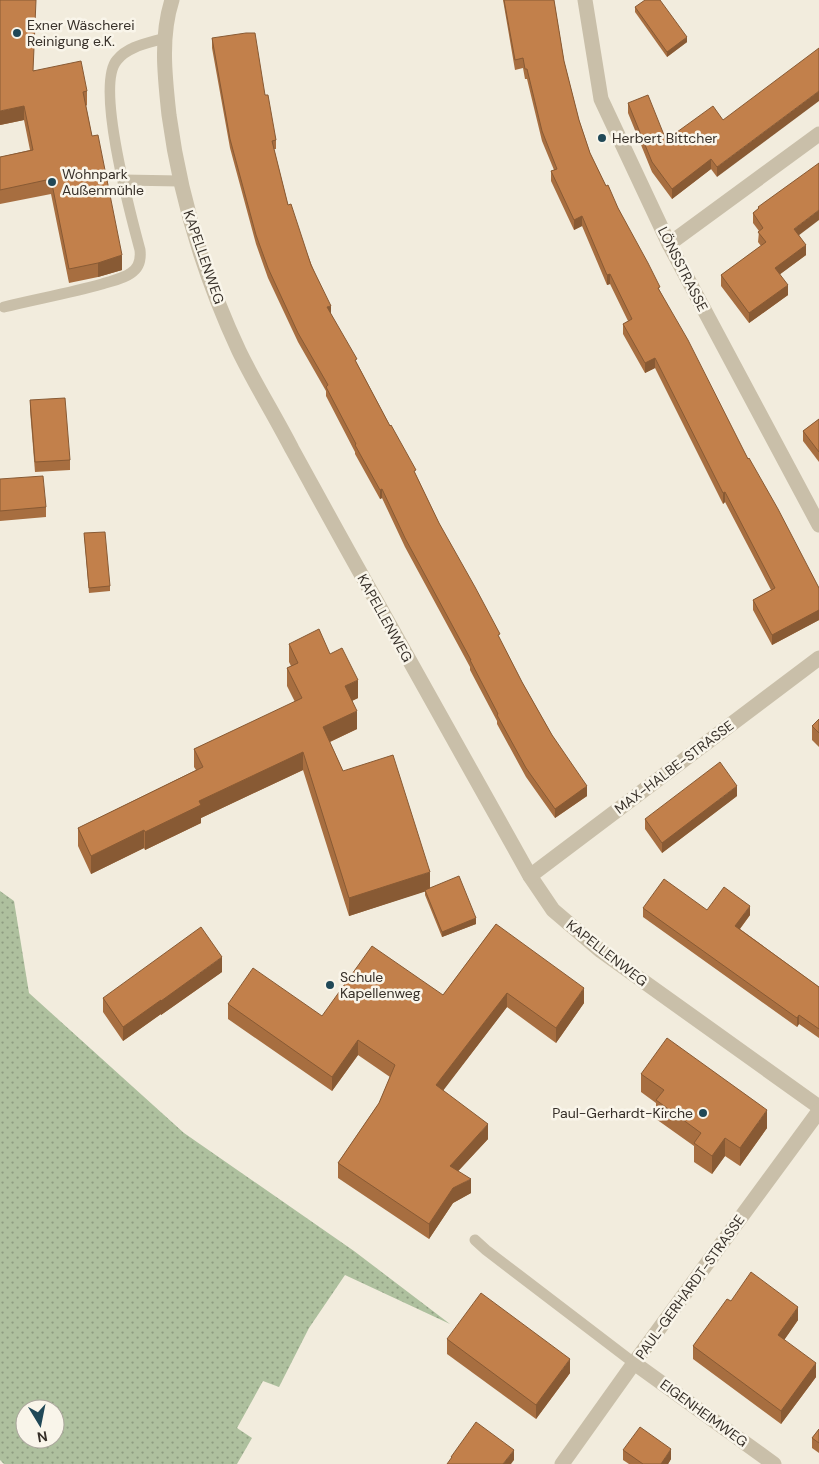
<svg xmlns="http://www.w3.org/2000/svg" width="819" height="1464" viewBox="0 0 819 1464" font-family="'DM Sans',sans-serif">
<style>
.green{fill:url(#green-dots);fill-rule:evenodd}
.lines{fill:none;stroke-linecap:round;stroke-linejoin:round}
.lane{stroke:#c9bfa9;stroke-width:11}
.street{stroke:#c9bfa9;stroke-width:15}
.wall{fill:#a76e40}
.shaded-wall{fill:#885a34}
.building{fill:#c2804b;stroke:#885a34}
.poi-dot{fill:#204857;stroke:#f9f5ea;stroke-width:2}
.labels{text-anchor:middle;stroke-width:5;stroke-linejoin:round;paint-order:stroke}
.poi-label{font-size:14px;fill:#373029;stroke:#f9f5ea;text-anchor:start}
.street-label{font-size:14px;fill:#373029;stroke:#f9f5ea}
</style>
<defs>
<pattern id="green-dots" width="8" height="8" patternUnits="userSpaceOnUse" patternTransform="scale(1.25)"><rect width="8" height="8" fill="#aec09e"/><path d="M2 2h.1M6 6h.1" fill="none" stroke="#8e9c81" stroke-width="1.8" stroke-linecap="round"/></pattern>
</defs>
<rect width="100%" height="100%" fill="#f2ecdd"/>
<path class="green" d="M0,891L14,901L29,993L184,1133L354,1251L450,1324L345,1275L309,1328L279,1387L263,1381L237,1428L252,1438L237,1464H4L0,1460ZM25,1409H55V1439H25Z"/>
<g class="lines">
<g class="lane">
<polyline points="123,180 180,181"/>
<path d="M4,307C37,299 70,293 102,284C111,281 123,279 131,273C139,268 141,259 140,250C131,216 95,85 117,60C128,46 149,43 165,38"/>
<polyline points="475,1240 486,1250 634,1363"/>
</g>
<g class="street">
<path d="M172,0C160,37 165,78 169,115C180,197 204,276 239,351C255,384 275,416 292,449C319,498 346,548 374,597C426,690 478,783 530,876L553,910L601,951L819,1107"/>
<polyline points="585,0 601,99 669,244 819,525"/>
<polyline points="669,244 819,134"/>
<polyline points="530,876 819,658"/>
<polyline points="634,1363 774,1464"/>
<polyline points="562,1464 634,1363 819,1111"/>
</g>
</g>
<g class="wall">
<polygon points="503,0 554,0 564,61 579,120 590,153 606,186 618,208 660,291 748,459 819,588 819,620 772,645 753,610 753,600 771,590 725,502 723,504 655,368 645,373 623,334 623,324 628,321 610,284 607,285 582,226 574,230 551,181 551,171 554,170 542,141 527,79 525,79 523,68 515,70"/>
<polygon points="635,7 687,42 667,57 635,12"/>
<polygon points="212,38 265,95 276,140 276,149 274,149 288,205 331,314 416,475 439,523 522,682 552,735 587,796 555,818 526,777 497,724 497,721 470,670 470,667 405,547 382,498 380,499 355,454 355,452 326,396 326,391 298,342 268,278 256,244 230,148 212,48"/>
<polygon points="34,70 87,91 87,105 86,106 92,136 122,270 98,277 69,283 51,194 0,204 0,157 30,150 24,120 0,125"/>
<polygon points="628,103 666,140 723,120 717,177 711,169 672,199 652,172 628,113"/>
<polygon points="758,207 799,235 806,255 780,274 788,295 749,323 721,286 721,275 761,246 758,242 759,231 753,223 753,213 758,209"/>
<polygon points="30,400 70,460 70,470 35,472 30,410"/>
<polygon points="819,419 819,462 803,441 803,431"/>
<polygon points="0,479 46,507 46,517 0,521"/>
<polygon points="84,533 110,586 110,591 89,593"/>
<polygon points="289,644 330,654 358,698 352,701 357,729 330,742 343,771 430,888 476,924 442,937 425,895 425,891 349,916 303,770 201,818 201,823 145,850 144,848 91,874 78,846 78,828 196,770 194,767 194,749 295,702 287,686 287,668 291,666 289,662"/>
<polygon points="819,719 819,747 812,740 812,726"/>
<polygon points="737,796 662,853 645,829 645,819"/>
<polygon points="643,908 707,910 750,915 740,929 819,987 819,1038 799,1024 797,1027 643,917"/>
<polygon points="496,924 584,1003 556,1043 507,1007 443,1090 488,1139 458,1171 471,1193 453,1203 429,1239 338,1178 338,1163 379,1103 390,1077 358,1055 332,1091 228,1019 228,1004 322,1016 443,995"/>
<polygon points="222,972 161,1015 161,1014 123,1041 103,1012 103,998"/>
<polygon points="641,1074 767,1128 740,1166 725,1156 712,1174 694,1162 694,1146 656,1119 656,1103 641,1092"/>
<polygon points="731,1301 798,1320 784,1340 816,1377 781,1424 693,1359 693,1346"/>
<polygon points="447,1339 570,1373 536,1419 447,1354"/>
<polygon points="819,1429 819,1453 812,1448 812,1438"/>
<polygon points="623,1450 671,1459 668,1464 629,1464 623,1460"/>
</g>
<g class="shaded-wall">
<polygon points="687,37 687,42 667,57 667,52"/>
<polygon points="819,91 819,101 717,177 717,167"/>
<polygon points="24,106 24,120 0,125 0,111"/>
<polygon points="711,159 711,169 672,199 672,189"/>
<polygon points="819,210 819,220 794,239 794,229"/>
<polygon points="582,216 582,226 574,230 574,220"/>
<polygon points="806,245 806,255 775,278 775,268"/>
<polygon points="122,255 122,270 98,277 98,263"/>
<polygon points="610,274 610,284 607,285 607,275"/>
<polygon points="788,285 788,295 749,323 749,313"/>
<polygon points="331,306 331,315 327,307"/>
<polygon points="655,358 655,368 645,373 645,363"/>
<polygon points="382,489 382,498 380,499 380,490"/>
<polygon points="725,492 725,502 723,504 723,493"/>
<polygon points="819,606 819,620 772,645 772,635"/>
<polygon points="358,680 358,698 345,704 345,686"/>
<polygon points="357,711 357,729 323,745 323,727"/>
<polygon points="303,752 303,770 201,818 201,823 145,850 145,832 199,801"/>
<polygon points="587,786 587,796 555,818 555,809"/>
<polygon points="737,786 737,796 662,853 662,843"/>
<polygon points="144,830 144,848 91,874 91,856"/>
<polygon points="430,872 430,890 349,916 349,898"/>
<polygon points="750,906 750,915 735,935 735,926"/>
<polygon points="476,918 476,924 442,937 442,932"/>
<polygon points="222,957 222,972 161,1015 161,1001"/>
<polygon points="584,988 584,1003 556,1043 556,1028"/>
<polygon points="507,993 507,1007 436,1100 436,1085"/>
<polygon points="161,1000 161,1014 123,1041 123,1027"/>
<polygon points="799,1015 799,1024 797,1027 797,1018"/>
<polygon points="358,1040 358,1055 332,1091 332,1077"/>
<polygon points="767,1110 767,1128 740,1166 740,1148"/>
<polygon points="488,1124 488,1139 450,1180 450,1166"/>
<polygon points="725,1138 725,1156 712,1174 712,1156"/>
<polygon points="471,1179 471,1193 453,1203 429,1239 429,1224 453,1188"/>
<polygon points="798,1307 798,1320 778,1349 778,1335"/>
<polygon points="570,1359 570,1373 536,1419 536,1405"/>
<polygon points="816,1363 816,1377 781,1424 781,1411"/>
<polygon points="671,1449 671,1459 668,1464 661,1464"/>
<polygon points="514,1450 514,1460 511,1464 503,1464"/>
</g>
<g class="building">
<polygon points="0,0 36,0 33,71 81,61 87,91 83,92 92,136 98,135 122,255 98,263 69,269 51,179 0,190 0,157 33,150 24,106 0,111"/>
<polygon points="504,0 554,0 564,61 579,120 590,153 606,186 608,185 618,208 648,263 660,287 658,288 688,340 748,459 749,458 778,509 819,588 819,610 772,635 753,600 775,588 725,492 723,493 655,358 645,363 623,324 632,319 610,274 607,275 582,216 574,220 551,171 557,169 542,131 527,69 525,69 523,58 515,60"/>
<polygon points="645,0 660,0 687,37 667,52 635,7"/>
<polygon points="246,33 255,33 265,95 268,95 276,140 272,141 288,205 291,204 311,265 331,306 327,307 357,359 355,360 390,426 391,425 416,470 414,471 439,523 475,587 500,634 498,635 522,682 552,735 587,786 555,809 526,768 497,715 498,714 470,660 471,660 405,538 382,489 380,490 355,445 356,444 326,387 328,385 298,333 268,268 256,235 230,139 212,38"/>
<polygon points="819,48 819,91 717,167 711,159 672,189 652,162 628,103 648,95 666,140 713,106 723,120"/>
<polygon points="819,163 819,210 794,229 806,245 775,268 788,285 749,313 721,275 766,242 758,232 763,228 753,213 759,208 758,207"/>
<polygon points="65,398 70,460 35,462 30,400"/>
<polygon points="819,419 819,452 803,431"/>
<polygon points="43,476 46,507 0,511 0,479"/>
<polygon points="105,532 110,586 89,588 84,533"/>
<polygon points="319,629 330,654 342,648 358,680 345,686 357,711 323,727 343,771 393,755 430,872 349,898 303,752 199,801 201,805 145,832 144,830 91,856 78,828 203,767 194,749 302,698 287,668 298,663 289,644"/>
<polygon points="819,719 819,733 812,726"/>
<polygon points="720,762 737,786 662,843 645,819"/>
<polygon points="459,876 476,918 442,932 425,890"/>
<polygon points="664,879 707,910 724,887 750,906 735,926 819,987 819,1029 799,1015 797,1018 643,908"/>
<polygon points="496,924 584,988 556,1028 507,993 436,1085 488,1124 450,1166 471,1179 453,1188 429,1224 338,1163 379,1103 395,1065 358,1040 332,1077 228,1004 253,968 322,1016 372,946 443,995"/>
<polygon points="201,927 222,957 161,1001 161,1000 123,1027 103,998"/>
<polygon points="667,1038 767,1110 740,1148 725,1138 712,1156 694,1143 701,1133 656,1100 664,1090 641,1074"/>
<polygon points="751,1272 798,1307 778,1335 816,1363 781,1411 693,1346 727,1299 731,1301"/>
<polygon points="481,1293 570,1359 536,1405 447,1339"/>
<polygon points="476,1422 514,1450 503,1464 447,1464 452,1457 451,1457"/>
<polygon points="640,1427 671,1449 661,1464 643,1464 623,1450"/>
<polygon points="819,1429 819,1443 812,1438"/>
</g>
<g class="poi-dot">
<circle cx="17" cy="33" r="5"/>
<circle cx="602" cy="138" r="5"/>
<circle cx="52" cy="182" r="5"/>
<circle cx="330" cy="985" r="5"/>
<circle cx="703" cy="1113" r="5"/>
</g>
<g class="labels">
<g class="poi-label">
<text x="27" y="30">Exner Wäscherei<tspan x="27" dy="16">Reinigung e.K.</tspan></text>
<text x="612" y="143">Herbert Bittcher</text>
<text x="62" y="179">Wohnpark<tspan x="62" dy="16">Außenmühle</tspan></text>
<text x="340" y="982">Schule<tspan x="340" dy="16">Kapellenweg</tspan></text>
<text x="693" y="1118" text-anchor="end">Paul-Gerhardt-Kirche</text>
</g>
<g class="street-label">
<text transform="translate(204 257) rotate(71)" y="5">KAPELLENWEG</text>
<text transform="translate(683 269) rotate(63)" y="5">LÖNSSTRASSE</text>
<text transform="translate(385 618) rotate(61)" y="5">KAPELLENWEG</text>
<text transform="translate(674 767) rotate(-37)" y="5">MAX-HALBE-STRASSE</text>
<text transform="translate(607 953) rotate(38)" y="5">KAPELLENWEG</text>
<text transform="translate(690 1287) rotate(-54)" y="5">PAUL-GERHARDT-STRASSE</text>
<text transform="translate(704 1413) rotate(36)" y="5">EIGENHEIMWEG</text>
</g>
</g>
<g transform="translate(40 1424) rotate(170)"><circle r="24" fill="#f9f5ea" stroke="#aba69d"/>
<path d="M0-4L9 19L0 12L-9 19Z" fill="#204857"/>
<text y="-8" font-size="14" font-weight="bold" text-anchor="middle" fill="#373029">N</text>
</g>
</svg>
